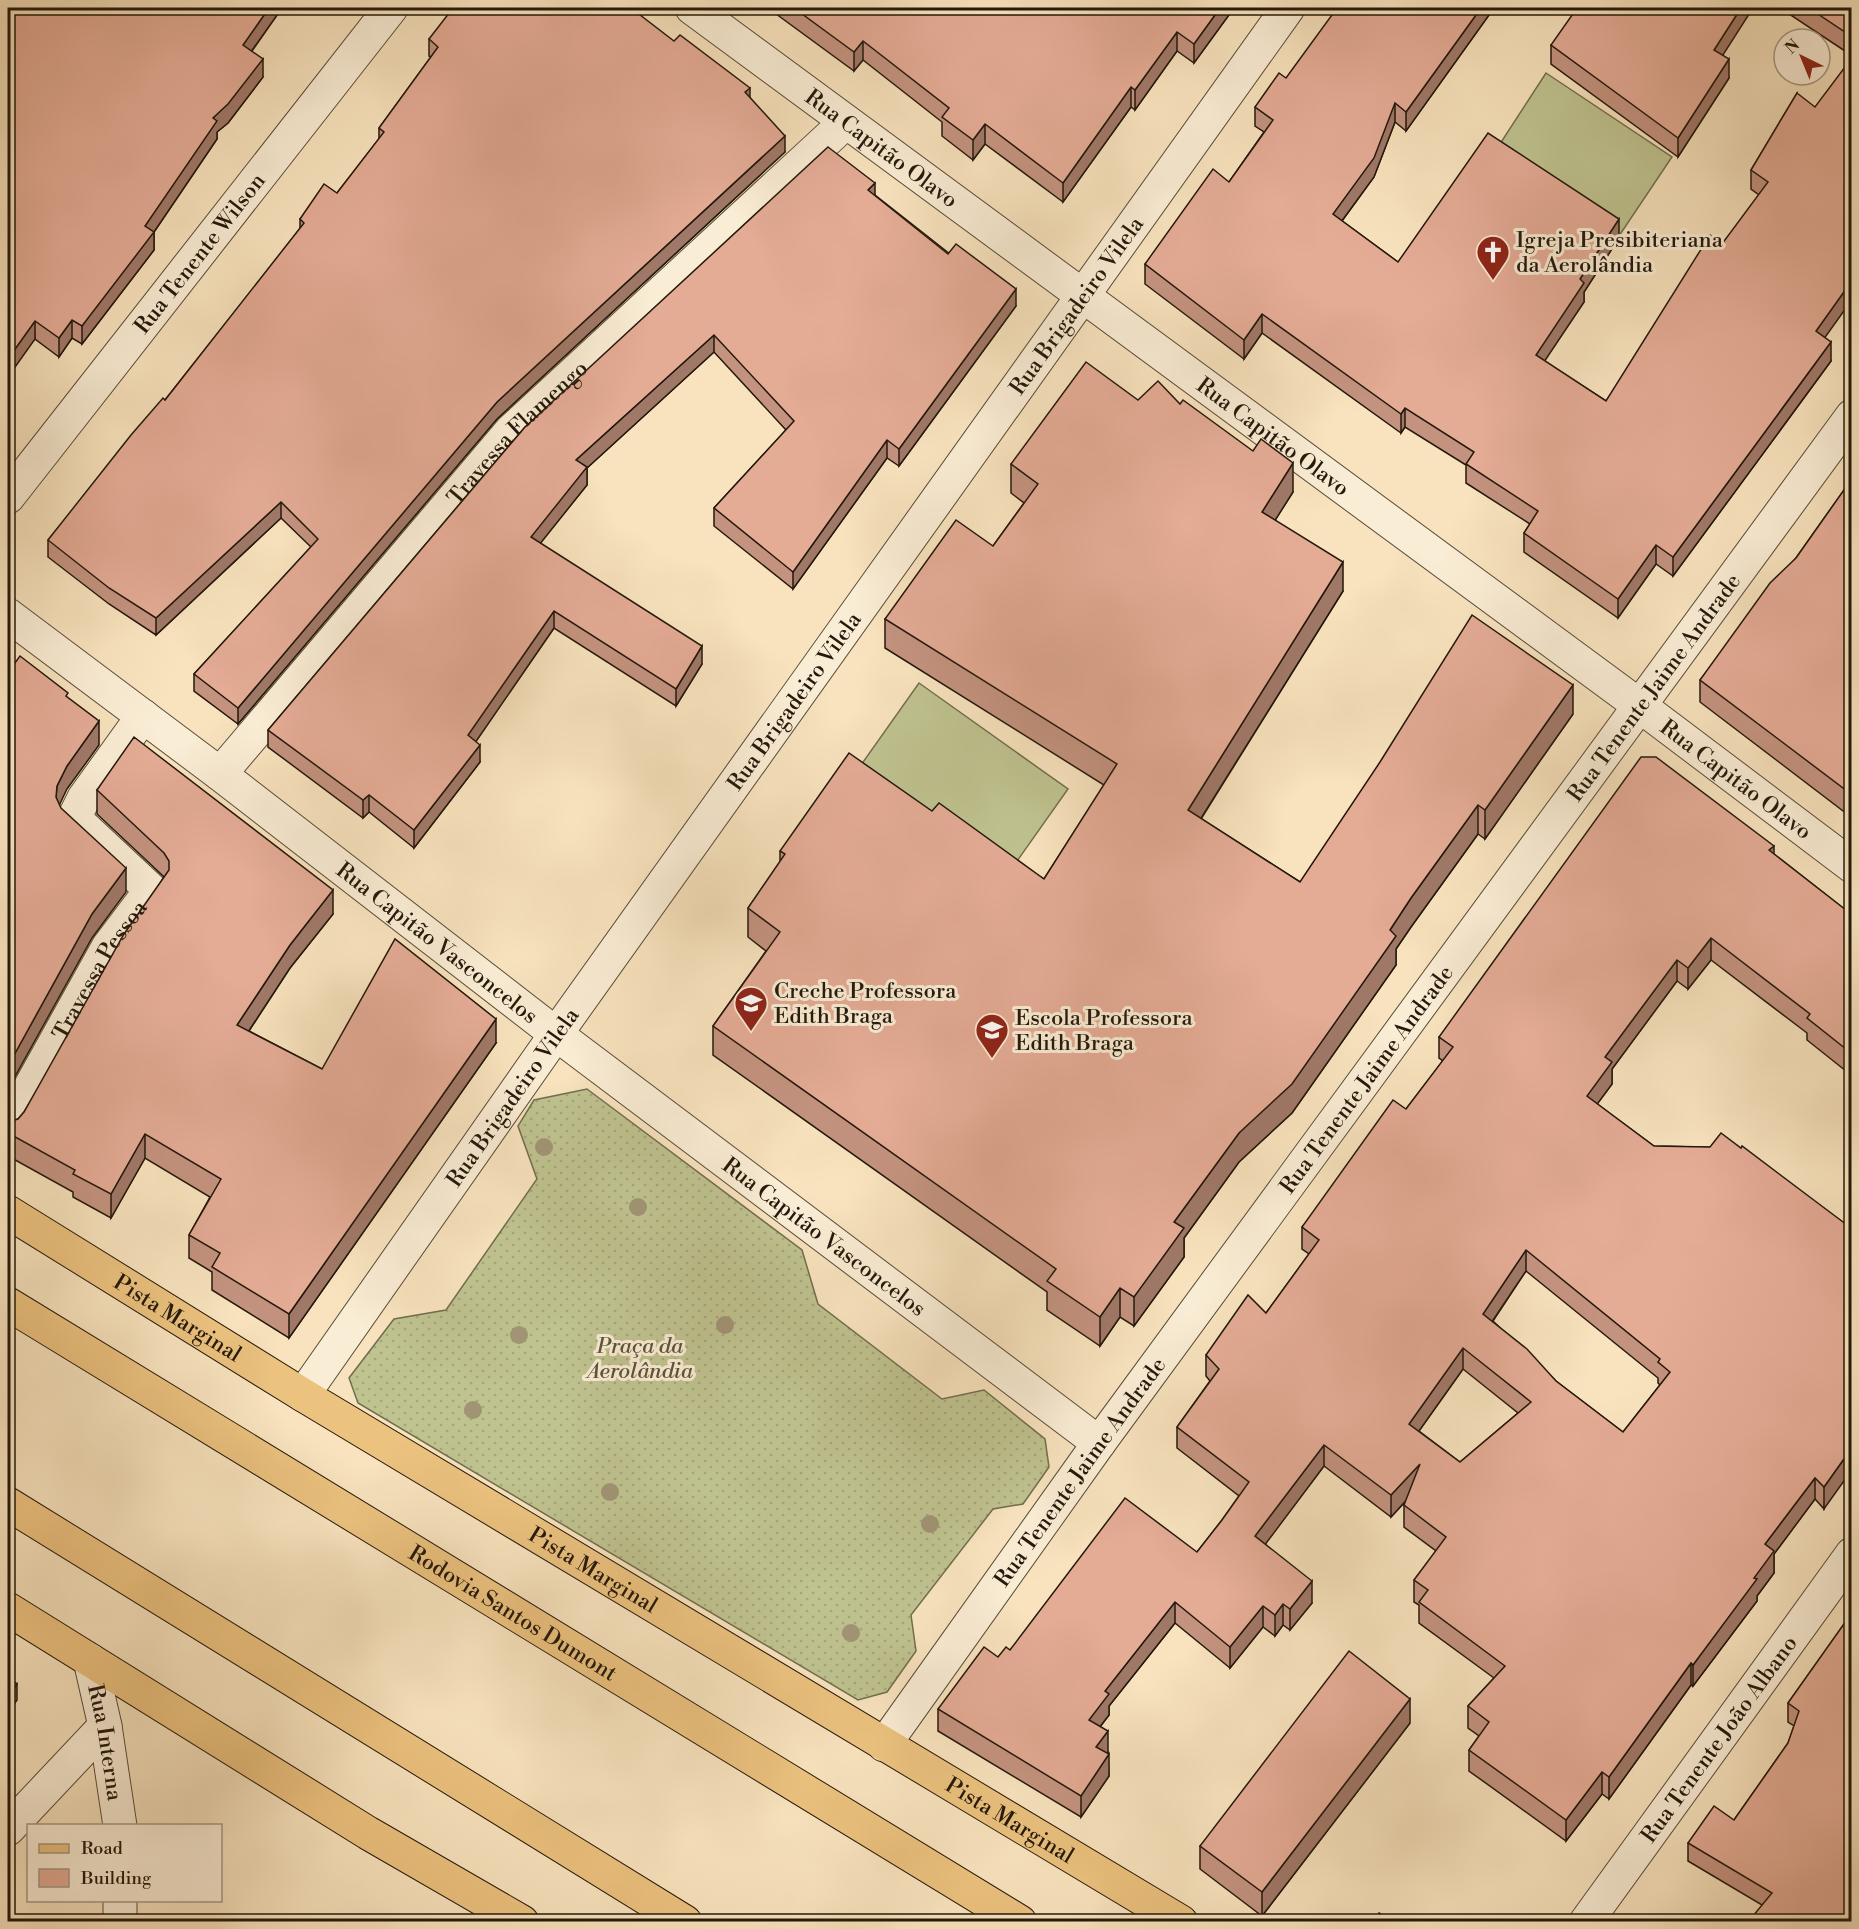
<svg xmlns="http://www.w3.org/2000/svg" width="1859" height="1929" viewBox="0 0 1859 1929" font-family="'Libre Bodoni',serif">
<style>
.grass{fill:url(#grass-dots);stroke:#716e4e;stroke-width:1.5}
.garden{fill:#bfc390;stroke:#716e4e;stroke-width:1.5}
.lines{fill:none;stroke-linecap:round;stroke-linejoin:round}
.minor-casing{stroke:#584b38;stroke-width:35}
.major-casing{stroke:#23180b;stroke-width:35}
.highway-casing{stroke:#23180b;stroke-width:35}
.minor{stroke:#faedd5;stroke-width:33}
.major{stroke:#ecc27f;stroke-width:33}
.highway{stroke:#ecc27f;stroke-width:33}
.tree{fill:#a19475}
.wall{fill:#c49380;stroke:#23180b;stroke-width:1.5;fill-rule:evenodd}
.shaded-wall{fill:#a07868;stroke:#23180b;stroke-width:1.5}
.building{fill:#e4ab95;stroke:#23180b;stroke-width:1.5;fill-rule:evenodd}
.labels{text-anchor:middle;stroke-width:6;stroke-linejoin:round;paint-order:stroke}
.street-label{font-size:22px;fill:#23180b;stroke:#faedd5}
.poi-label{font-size:22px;fill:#23180b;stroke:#faedd5;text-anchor:start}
.park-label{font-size:22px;font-style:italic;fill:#5a543a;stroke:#faedd5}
</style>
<defs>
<pattern id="grass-dots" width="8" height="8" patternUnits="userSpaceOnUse" patternTransform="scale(1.5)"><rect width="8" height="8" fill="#bfc390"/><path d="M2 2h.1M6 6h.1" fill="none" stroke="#a4a77b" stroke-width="1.8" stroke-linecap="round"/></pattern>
</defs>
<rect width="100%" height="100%" fill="#f8e3be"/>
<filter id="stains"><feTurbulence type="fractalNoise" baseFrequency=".00333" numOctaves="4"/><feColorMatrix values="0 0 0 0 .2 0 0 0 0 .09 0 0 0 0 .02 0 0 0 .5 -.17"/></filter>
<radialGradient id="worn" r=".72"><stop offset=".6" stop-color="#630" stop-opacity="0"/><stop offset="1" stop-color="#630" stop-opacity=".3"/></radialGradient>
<polygon class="grass" points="587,1089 802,1250 818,1304 942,1399 984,1390 1045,1439 1049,1467 1023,1504 993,1509 911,1615 916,1651 887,1692 858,1700 358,1403 349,1378 394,1319 446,1310 537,1179 518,1126 534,1100"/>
<g class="garden">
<polygon points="1546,73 1672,157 1619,236 1494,153"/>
<polygon points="919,683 1068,789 1010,871 861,765"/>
</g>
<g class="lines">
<defs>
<g id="minor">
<path id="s1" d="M692,8L1640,706L1852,866"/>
<path id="s2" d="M8,497L391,8"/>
<path id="s3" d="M8,615L220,774L556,1034L1099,1443"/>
<path id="s4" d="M220,774L511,431L846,122"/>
<path id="s5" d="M8,1127L108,947L151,890L74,818L84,798L143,716"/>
<path id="s6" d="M303,1395L556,1034L1288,8"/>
<path id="s7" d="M90,1660L105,1726L120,1826"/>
<path id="s8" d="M884,1745L1099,1443L1852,416"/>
<polyline points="8,1829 105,1726"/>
<polyline points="120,1900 120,1922"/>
<path id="s9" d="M1586,1922L1852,1554"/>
</g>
<g id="major">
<path id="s10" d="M8,1212L303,1395L1181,1922"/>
<polyline points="8,1609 368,1833 522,1922"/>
</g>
<g id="highway">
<path id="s11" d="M8,1304L1020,1922"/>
<polyline points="8,1504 685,1922"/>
</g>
</defs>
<use href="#minor" class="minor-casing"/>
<use href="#major" class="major-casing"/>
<use href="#highway" class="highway-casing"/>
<use href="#minor" class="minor"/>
<use href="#major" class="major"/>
<use href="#highway" class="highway"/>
</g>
<g class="tree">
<circle cx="544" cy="1147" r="9"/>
<circle cx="638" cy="1207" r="9"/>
<circle cx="725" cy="1325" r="9"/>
<circle cx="519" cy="1335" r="9"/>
<circle cx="473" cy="1410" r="9"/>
<circle cx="610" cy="1492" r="9"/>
<circle cx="930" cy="1524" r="9"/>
<circle cx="851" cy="1633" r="9"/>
</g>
<g class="wall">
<polygon points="8,8 282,8 252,51 263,77 228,123 217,132 217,139 154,232 154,250 82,344 72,338 59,357 35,339"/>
<polygon points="300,8 309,8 306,12"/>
<polygon points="768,8 1234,8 1194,63 1177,51 1135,110 1131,107 1063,202 985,144 973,160 942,136 942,122 863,60 854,71"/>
<polygon points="1494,8 1406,131 1395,122 1374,177 1342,221 1398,262 1619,238 1584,292 1584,302 1544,361 1606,401 1759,195 1751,189 1751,170 1797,93 1825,338 1831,361 1673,576 1656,564 1618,618 1524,552 1524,533 1530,524 1466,483 1466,465 1405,427 1401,433 1262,333 1244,359 1145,284 1145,264 1229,182 1264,132 1255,126 1255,107 1286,78"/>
<polygon points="1780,8 1851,8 1851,55"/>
<polygon points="429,39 674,41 750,98 785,152 497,419 238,724 194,691 194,674 311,547 281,518 156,635 109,604 48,557 48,540 165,400 300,229 300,219 337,193 379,139 379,128 431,57 429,56"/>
<polygon points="1551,45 1723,55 1729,78 1678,157 1551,64"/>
<polygon points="875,195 1016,306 899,466 887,458 793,589 714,526 714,508 786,430 714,352 587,468 587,485 540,543 702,664 676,706 554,628 476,741 480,762 414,848 369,812 363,818 268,747 268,730 525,427"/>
<polygon points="1138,400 1180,404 1293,492 1275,520 1343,591 1201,819 1300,882 1573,714 1485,839 1478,834 1411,927 1396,949 1396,965 1292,1113 1239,1162 1184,1238 1184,1257 1134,1326 1120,1317 1100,1346 1047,1310 1047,1292 713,1055 713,1026 766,951 748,937 748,908 780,862 780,851 932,811 1044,879 1104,785 885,648 885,619 993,546 1024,503 1011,493 1011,464"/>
<polygon points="1851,480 1851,817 1700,702 1700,680 1796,558"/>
<polygon points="97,790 333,914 290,968 249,1031 322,1069 496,1043 289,1338 212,1290 212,1272 189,1258 189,1235 210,1197 145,1158 111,1218 73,1197 73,1192 8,1156 8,1122 18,1119 24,1112 164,877 97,814"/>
<path d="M1774,854L1851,914V1075L1807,1040V1033L1711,960L1688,989L1677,981L1612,1069V1084L1597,1104L1654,1146L1741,1148L1851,1228L1824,1509L1815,1499L1774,1554V1573L1757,1596V1601L1693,1686L1691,1685L1609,1799L1602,1794L1566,1841L1469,1771V1750L1479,1736L1468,1728V1706L1494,1678L1419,1623V1605L1414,1602V1580L1436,1551L1404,1527V1505L1406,1501L1391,1517L1324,1466L1265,1544L1312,1603L1290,1630L1283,1625L1275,1636L1263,1627L1230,1668L1175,1623L1109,1706V1715L1100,1727L1108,1752L1109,1776L1081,1817L938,1731V1709L998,1657L1010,1650L1197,1552L1222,1520L1239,1496L1177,1448V1427L1210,1381L1206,1376V1355L1266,1313L1309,1254L1302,1249V1227L1406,1109L1443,1061L1439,1058V1037ZM1526,1271L1658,1378V1383L1660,1385L1623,1432L1556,1381L1493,1321ZM1463,1369L1518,1413L1460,1462L1419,1431Z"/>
<polygon points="1851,1614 1851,1922 1762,1905 1688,1861 1688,1843 1734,1820 1788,1743 1794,1726 1788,1722 1788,1703"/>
<polygon points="1410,1723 1262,1916 1200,1869 1200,1846"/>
</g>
<g class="shaded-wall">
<polygon points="269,8 282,8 243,63 243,45"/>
<polygon points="1220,8 1234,8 1194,63 1194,44"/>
<polygon points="1481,8 1494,8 1406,131 1406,112"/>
<polygon points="1741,8 1753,8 1714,69 1714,50"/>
<polygon points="1177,32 1177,51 1135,110 1135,90"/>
<polygon points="863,41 863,60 854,71 854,52"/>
<polygon points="263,59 263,77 228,123 217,132 217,139 154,232 154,250 82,344 82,326 213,118"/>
<polygon points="1729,59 1729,78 1678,157 1678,138"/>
<polygon points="1131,87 1131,107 1063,202 1063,183"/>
<polygon points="750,88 750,104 745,92"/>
<polygon points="1395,103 1395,122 1374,177 1333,233 1333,214"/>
<polygon points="985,124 985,144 973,160 973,140"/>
<polygon points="785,136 785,152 497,419 238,724 238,708 497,402"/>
<polygon points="875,183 875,200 868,190"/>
<polygon points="1619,219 1619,238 1584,292 1584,302 1536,374 1536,355 1580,279"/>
<polygon points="1851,282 1851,301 1816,350 1816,331"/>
<polygon points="1016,289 1016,306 899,466 899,449"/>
<polygon points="1262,314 1262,333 1244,359 1244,340"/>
<polygon points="72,320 72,338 59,357 59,338"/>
<polygon points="35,321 35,339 8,377 8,359"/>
<polygon points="714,335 714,352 587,468 587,485 531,555 531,537 576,460"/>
<polygon points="1831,342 1831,361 1673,576 1673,557"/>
<polygon points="1405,408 1405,427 1401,433 1401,414"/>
<polygon points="887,440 887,458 793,589 793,572"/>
<polygon points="1293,463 1293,492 1262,541 1262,512"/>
<polygon points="281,502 281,518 156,635 156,618"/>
<polygon points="1656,545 1656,564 1618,618 1618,599"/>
<polygon points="1343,562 1343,591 1188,839 1188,810"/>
<polygon points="554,611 554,628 468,753 468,735"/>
<polygon points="702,646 702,664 676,706 676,689"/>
<polygon points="1573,685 1573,714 1485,839 1485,810"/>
<polygon points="99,721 99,745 67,789 57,810 56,797 57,786 67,766"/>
<polygon points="480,745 480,762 414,848 414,830"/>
<polygon points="369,795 369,812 363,818 363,800"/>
<polygon points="1478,805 1478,834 1411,927 1396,949 1396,965 1292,1113 1239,1162 1184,1238 1184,1257 1134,1326 1134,1297 1174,1222 1239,1133 1390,930 1411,898"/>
<polygon points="1774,846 1774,867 1769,850"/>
<polygon points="126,868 126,892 92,938 8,1089 8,1066 92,914"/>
<polygon points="333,890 333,914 290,968 237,1049 237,1025 290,945"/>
<polygon points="1711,938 1711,960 1688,989 1688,968"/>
<polygon points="1677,960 1677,981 1612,1069 1612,1084 1587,1118 1587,1096 1605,1057"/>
<polygon points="496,1019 496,1043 289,1338 289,1314"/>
<polygon points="145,1134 145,1158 111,1218 111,1194"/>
<polygon points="1526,1250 1526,1271 1483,1335 1483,1314"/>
<polygon points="1120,1288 1120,1317 1100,1346 1100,1317"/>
<polygon points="1463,1348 1463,1369 1409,1445 1409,1424"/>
<polygon points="1324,1445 1324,1466 1255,1558 1255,1536"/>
<polygon points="1851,1449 1851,1471 1824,1509 1824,1487"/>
<polygon points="1420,1464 1420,1485 1391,1517 1391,1495"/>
<polygon points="1815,1478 1815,1499 1774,1554 1774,1573 1757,1596 1757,1601 1693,1686 1693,1665 1754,1578 1765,1544"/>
<polygon points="1312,1581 1312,1603 1290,1630 1290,1609"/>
<polygon points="1175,1602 1175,1623 1109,1706 1109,1715 1089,1741 1089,1720 1105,1691"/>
<polygon points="1283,1604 1283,1625 1275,1636 1275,1615"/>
<polygon points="1263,1606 1263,1627 1230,1668 1230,1647"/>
<polygon points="1691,1663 1691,1685 1609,1799 1609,1777"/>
<polygon points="17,1684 17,1700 8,1713 8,1696"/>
<polygon points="1410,1699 1410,1723 1262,1916 1262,1892"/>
<polygon points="1108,1731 1108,1752 1096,1768 1096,1747"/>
<polygon points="1109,1754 1109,1776 1081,1817 1081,1796"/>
<polygon points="1602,1772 1602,1794 1566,1841 1566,1820"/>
</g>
<g class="building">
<polygon points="8,8 269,8 243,45 263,59 228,104 213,118 217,121 145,226 154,232 82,326 72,320 59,338 35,321 8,359"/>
<polygon points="453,8 631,8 674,41 680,35 750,88 745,92 785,136 497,402 238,708 194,674 318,539 281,502 156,618 109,588 48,540 131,435 163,398 165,400 304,223 300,219 324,184 337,193 384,132 379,128 438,47 429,39"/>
<polygon points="794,8 1220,8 1194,44 1177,32 1135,90 1131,87 1063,183 985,124 973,140 942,117 949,108 863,41 854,52"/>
<polygon points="1337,8 1481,8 1406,112 1395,103 1374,158 1333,214 1398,262 1488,133 1619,219 1580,279 1584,283 1536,355 1606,401 1710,235 1722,244 1768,182 1751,170 1797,93 1815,107 1851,59 1851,282 1816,331 1831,342 1673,557 1656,545 1618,599 1524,533 1538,511 1466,464 1474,452 1405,408 1401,414 1262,314 1244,340 1145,264 1213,169 1229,182 1273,120 1255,107 1279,73 1286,78"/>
<polygon points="1577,8 1741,8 1714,50 1729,59 1678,138 1551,45"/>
<polygon points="1809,8 1851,8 1851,36"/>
<polygon points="828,147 875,183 868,190 948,254 956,244 1016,289 899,449 887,440 793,572 714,508 794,421 714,335 576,460 587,467 531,537 702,646 676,689 554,611 468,735 480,745 414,830 369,795 363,800 268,730 525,427"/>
<polygon points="1086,362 1138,400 1158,381 1180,404 1183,400 1253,451 1261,439 1293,463 1262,512 1343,562 1188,810 1300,882 1380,762 1472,615 1573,685 1485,810 1478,805 1411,898 1390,930 1396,936 1292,1084 1239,1133 1174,1222 1184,1228 1134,1297 1120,1288 1100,1317 1047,1281 1056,1269 713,1026 780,932 748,908 785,854 780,851 849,753 932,811 939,803 1044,879 1117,764 885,619 956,520 993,546 1038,484 1011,464"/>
<polygon points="1851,480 1851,794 1700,680 1770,583 1796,558"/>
<polygon points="20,656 68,693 66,696 99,721 67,766 57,786 56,797 61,808 126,868 92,914 8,1066 8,664 12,667"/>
<polygon points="134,737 333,890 290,945 237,1025 322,1069 395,939 496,1019 289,1314 212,1267 220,1253 189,1235 221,1179 145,1134 111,1194 73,1174 75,1170 8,1133 8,1122 18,1119 24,1112 124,934 169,870 169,861 164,853 97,790"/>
<path d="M1641,757H1656L1774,846L1769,850L1851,914V1053L1807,1018L1810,1014L1711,938L1688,968L1677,960L1605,1057L1612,1062L1587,1096L1654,1146L1710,1147L1721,1133L1741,1148L1742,1146L1851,1228V1449L1824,1487L1815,1478L1765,1544L1774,1551L1754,1578L1757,1579L1693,1665L1691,1663L1609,1777L1602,1772L1566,1820L1469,1750L1489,1722L1468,1706L1505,1666L1419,1602L1428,1590L1414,1580L1446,1537L1404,1505L1420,1464L1391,1495L1324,1445L1255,1536L1312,1581L1290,1609L1283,1604L1275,1615L1263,1606L1230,1647L1175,1602L1105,1691L1109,1694L1089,1720L1108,1731L1096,1747L1109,1754L1081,1796L938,1709L984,1647L998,1657L1006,1647L1010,1650L1125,1498L1197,1552L1222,1520L1249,1482L1177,1427L1219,1369L1206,1355L1248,1295L1266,1313L1319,1240L1302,1227L1393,1100L1406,1109L1453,1047L1439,1037ZM1526,1250L1660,1359L1658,1362L1670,1372L1623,1432L1556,1381L1527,1349L1483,1314ZM1463,1348L1531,1402L1460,1462L1409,1424Z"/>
<polygon points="1851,1614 1851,1922 1748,1922 1772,1893 1688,1843 1714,1806 1734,1820 1788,1743 1799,1711 1788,1703"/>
<polygon points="1349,1651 1410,1699 1262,1892 1200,1846"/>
<polygon points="8,1677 17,1684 8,1696"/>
<polygon points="1379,1913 1393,1922 1374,1922"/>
</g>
<defs>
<symbol id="church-pin" viewBox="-11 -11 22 30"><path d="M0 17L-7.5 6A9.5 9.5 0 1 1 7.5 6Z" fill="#8f2418" stroke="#faedd5"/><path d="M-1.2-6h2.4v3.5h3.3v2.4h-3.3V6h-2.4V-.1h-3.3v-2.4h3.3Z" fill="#fff"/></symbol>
<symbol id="school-pin" viewBox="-11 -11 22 30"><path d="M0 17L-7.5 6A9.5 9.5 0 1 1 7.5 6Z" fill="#8f2418" stroke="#faedd5"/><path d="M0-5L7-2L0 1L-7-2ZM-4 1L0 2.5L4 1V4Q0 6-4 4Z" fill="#fff"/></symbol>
</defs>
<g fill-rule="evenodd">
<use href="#church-pin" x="1474" y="233" width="38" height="52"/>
<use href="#school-pin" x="732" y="984" width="38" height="52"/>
<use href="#school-pin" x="973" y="1011" width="38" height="52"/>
</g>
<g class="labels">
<g class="street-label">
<text dy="8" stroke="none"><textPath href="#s1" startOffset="236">Rua Capitão Olavo</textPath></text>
<text dy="8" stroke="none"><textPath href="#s2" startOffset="310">Rua Tenente Wilson</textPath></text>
<text dy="8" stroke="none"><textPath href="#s6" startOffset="1336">Rua Brigadeiro Vilela</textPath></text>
<text dy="8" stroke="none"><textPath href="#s4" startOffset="453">Travessa Flamengo</textPath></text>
<text dy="8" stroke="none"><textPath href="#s1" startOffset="722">Rua Capitão Olavo</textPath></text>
<text dy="8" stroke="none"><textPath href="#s8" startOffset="1308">Rua Tenente Jaime Andrade</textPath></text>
<text dy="8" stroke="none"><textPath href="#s6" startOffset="850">Rua Brigadeiro Vilela</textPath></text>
<text dy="8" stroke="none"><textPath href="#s1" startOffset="1298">Rua Capitão Olavo</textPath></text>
<text dy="8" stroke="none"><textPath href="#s3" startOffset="540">Rua Capitão Vasconcelos</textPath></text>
<text dy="8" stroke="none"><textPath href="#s5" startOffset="182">Travessa Pessoa</textPath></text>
<text dy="8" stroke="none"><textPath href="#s8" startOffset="822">Rua Tenente Jaime Andrade</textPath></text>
<text dy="8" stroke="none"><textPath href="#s6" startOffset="364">Rua Brigadeiro Vilela</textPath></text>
<text dy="8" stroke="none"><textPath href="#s3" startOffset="1026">Rua Capitão Vasconcelos</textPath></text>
<text dy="8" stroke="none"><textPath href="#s10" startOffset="200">Pista Marginal</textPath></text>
<text dy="8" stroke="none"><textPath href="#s8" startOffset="336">Rua Tenente Jaime Andrade</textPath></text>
<text dy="8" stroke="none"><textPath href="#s10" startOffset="686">Pista Marginal</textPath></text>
<text dy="8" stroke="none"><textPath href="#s11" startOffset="592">Rodovia Santos Dumont</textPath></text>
<text dy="8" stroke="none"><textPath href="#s9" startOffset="226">Rua Tenente João Albano</textPath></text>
<text dy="8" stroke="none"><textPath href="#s7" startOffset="84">Rua Interna</textPath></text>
<text dy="8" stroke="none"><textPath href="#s10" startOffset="1172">Pista Marginal</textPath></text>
</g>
<g class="poi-label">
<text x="1516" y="247">Igreja Presibiteriana<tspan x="1516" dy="25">da Aerolândia</tspan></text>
<text x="774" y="998">Creche Professora<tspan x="774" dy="25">Edith Braga</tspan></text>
<text x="1015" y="1025">Escola Professora<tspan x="1015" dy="25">Edith Braga</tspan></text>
</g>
<g class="park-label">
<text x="640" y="1353">Praça da<tspan x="640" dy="25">Aerolândia</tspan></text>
</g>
</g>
<rect width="1859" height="1929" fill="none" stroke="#f8e3be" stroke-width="30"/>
<rect x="9" y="9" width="1841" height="1911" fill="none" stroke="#23180b" stroke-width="3"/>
<rect x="15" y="15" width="1829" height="1899" fill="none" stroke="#23180b" stroke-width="1.5"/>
<rect x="27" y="1824" width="195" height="78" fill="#faedd5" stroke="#a49884" stroke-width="1.5"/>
<rect x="39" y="1844" width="30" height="9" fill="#ecc27f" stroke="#a49884" stroke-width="1.5"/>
<text x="81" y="1854" font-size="18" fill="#23180b">Road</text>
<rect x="39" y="1869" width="30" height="18" fill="#e4ab95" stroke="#a49884" stroke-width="1.5"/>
<text x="81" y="1884" font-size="18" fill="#23180b">Building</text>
<g transform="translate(1802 57) rotate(317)"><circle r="28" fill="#faedd5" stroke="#a49884" stroke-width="1.5"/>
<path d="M0-4.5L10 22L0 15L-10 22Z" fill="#8f2418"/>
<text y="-9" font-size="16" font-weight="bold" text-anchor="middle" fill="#23180b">N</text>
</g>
<rect width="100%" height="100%" filter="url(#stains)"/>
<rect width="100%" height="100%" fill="url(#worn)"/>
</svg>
